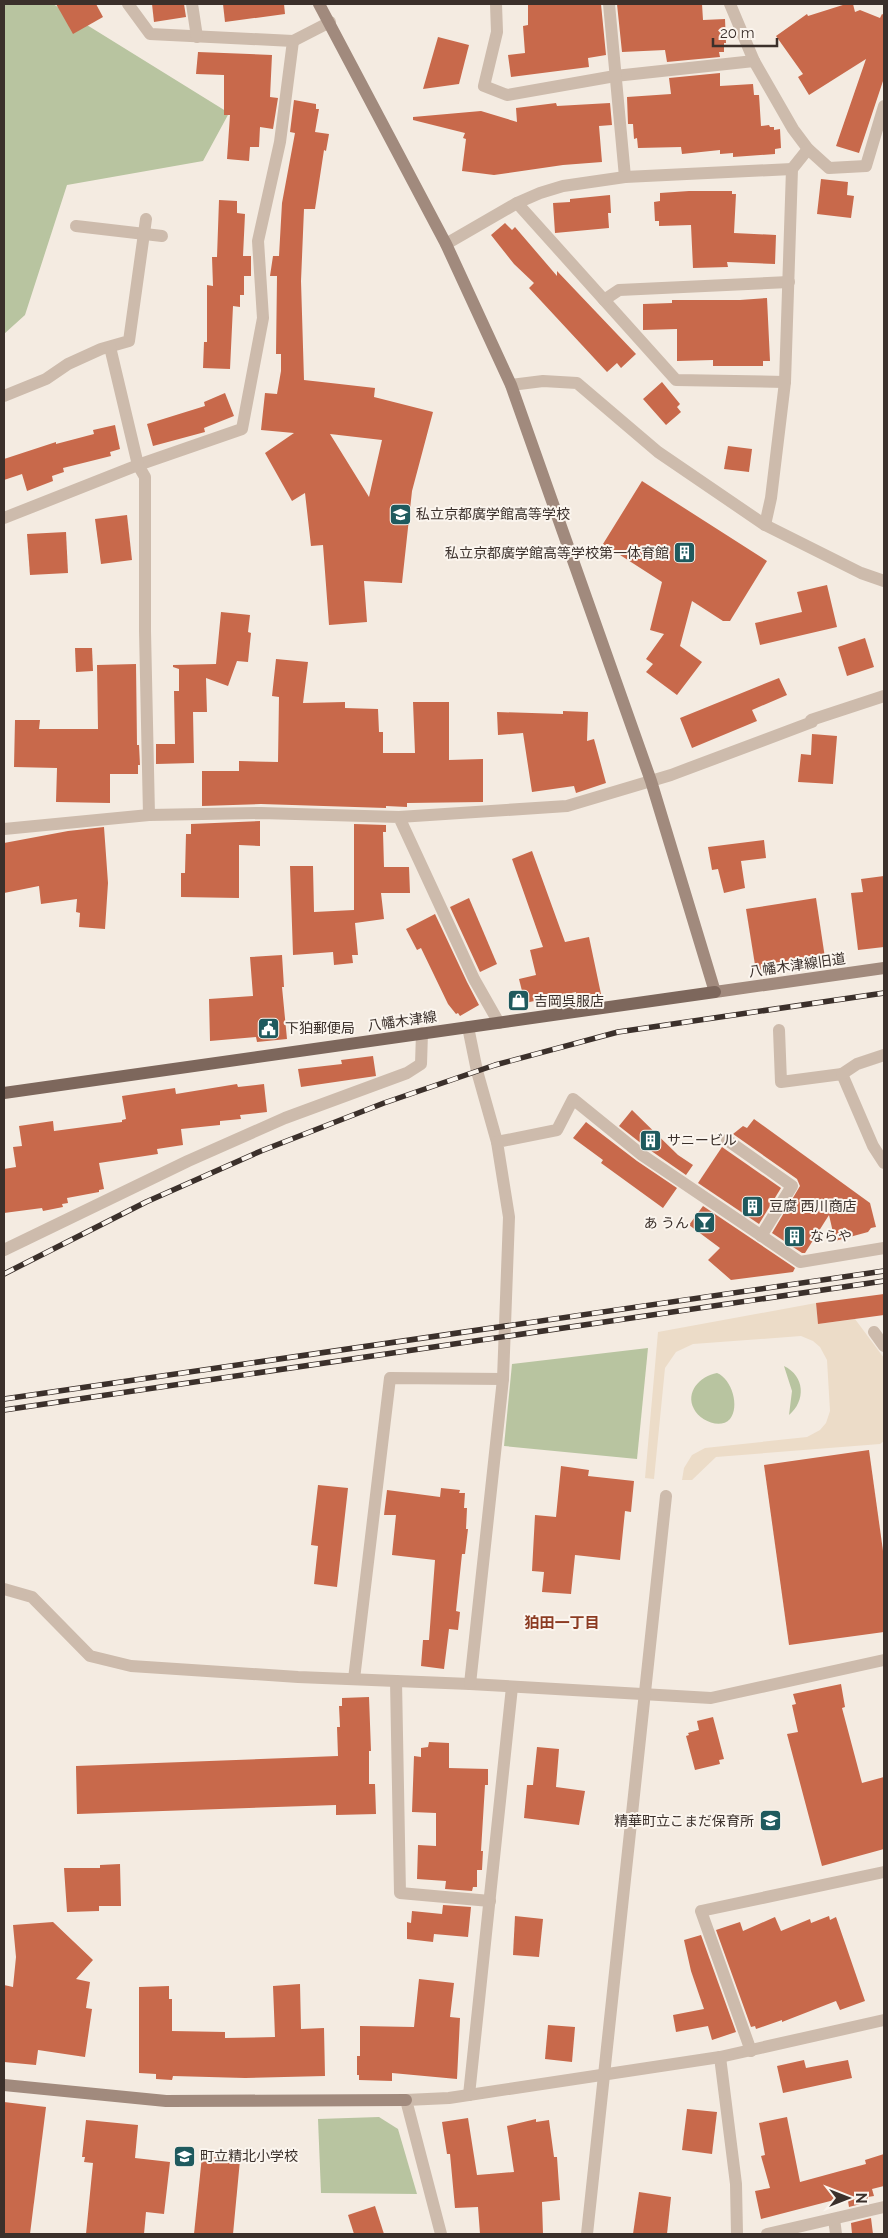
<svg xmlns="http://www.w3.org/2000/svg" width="888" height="2238" viewBox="0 0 888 2238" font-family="Raleway,'Noto Sans JP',sans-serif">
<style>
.green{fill:#b8c4a0}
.plaza{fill:#ecdcc8}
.building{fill:#c8694b;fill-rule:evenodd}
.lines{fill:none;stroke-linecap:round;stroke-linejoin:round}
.street{stroke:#cdbbac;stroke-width:12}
.secondary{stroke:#a18a7d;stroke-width:12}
.primary{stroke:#7d675c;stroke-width:12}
.rail-casing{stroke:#3b302b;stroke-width:5.5}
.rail{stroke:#fbf5ee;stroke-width:4;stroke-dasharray:11;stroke-linecap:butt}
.labels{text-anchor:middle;stroke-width:4;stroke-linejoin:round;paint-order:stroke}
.poi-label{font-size:14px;fill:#3b302b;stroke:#fbf5ee;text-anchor:start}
.street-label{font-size:14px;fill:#3b302b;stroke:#fbf5ee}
.neighbourhood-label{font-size:15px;font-weight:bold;fill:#8c3b22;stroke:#fbf5ee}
</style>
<rect width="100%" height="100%" fill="#f4ebe1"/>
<g class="green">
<polygon points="4,4 53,4 229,113 203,161 67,185 25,315 4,334"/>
<polygon points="648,1348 637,1459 504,1446 512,1364"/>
<path d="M784,1366C805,1376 806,1401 789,1415L792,1391Z"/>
<path d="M717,1373C732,1379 740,1407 730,1419C720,1430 699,1420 694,1409C685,1392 700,1376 717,1373Z"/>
<polygon points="379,2117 398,2129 417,2194 321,2193 318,2119"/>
</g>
<polygon class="plaza" points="816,1303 818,1324 855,1319 884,1358 884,1441 880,1444 716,1457 692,1480 682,1480 684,1468 692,1455 705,1448 807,1437 820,1430 826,1423 830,1411 827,1360 820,1347 813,1341 801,1336 693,1344 676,1352 665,1368 654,1479 645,1478 658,1332"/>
<g class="building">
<polygon points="56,4 96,4 103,17 73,34"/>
<polygon points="152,4 184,4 186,17 154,22"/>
<polygon points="223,4 284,4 285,14 225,22"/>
<polygon points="528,4 601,4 606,55 588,58 589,67 511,77 508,55 525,53 523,26 528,25"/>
<polygon points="617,4 702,4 703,20 725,19 726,43 724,43 724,52 719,52 720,57 667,62 665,50 622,52"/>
<polygon points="846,4 853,4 855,12 860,10 880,18 882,14 884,15 884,78 859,153 836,146 866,59 809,95 798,77 803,74 776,36 807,14 808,16"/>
<polygon points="438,37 469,45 459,84 423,89"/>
<polygon points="198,52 272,55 270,97 278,98 273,129 260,127 259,147 250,147 249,161 227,159 230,115 224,115 224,75 196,74"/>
<polygon points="720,73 720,86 753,84 754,95 759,95 761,126 769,125 770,127 774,127 774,130 780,129 781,148 775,149 775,154 733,157 733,153 720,154 720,150 682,154 681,147 638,148 637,138 634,139 633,124 628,124 627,97 671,94 669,78"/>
<path d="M294,100L316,104V109H319L315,132L329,134L326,151L324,150L315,209H304L301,281L304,380L375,388L374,397L433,412L412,491L402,583L364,581L367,622L329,625L323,545L311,546L305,493L292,501L265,453L294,433L261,430L265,393L277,394L281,371V354H276L277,276H270L273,256H279L282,203L295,133L290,132ZM330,434L382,440L369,497Z"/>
<polygon points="556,103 557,106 610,103 612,125 599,126 602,162 563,165 494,175 462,171 466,139 463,138 465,133 413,120 413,117 481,111 517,122 516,108"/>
<polygon points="821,179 848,182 847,195 854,196 851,218 817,214"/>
<polygon points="689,191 732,191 732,194 736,194 734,233 776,235 775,264 727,262 728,267 693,268 691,225 659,226 659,221 655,221 654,202 660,201 660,193"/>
<polygon points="610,195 611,213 608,213 609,228 555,233 553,203 570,202 570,199"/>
<polygon points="219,200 237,201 237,213 245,214 243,256 251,256 251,276 244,276 244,295 240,295 240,307 233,306 230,369 203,368 204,342 207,342 207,285 213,286 212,257 217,257"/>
<polygon points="505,223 512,230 515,227 557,276 557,271 636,354 621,368 617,363 607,372 529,288 534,283 514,264 491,235"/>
<polygon points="767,298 770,361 763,361 763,366 713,366 713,360 677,361 677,329 643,330 643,304 672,303 672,300 740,300"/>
<polygon points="662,382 680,404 677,407 681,412 666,425 643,399"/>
<polygon points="225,393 234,416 204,428 205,432 153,446 147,424 205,406 204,402"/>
<polygon points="115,425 120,449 110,452 111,456 63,468 64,472 52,476 53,481 27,491 22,474 4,480 4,459 56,442 56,444 94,434 93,430"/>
<polygon points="728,446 752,449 749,472 724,469"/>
<polygon points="642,481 767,561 730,621 723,621 692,601 680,646 702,662 677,695 646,672 653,664 646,659 664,634 650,630 662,582 603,544"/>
<polygon points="127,515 132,560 101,564 95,519"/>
<polygon points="66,532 68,573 30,575 27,534"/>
<polygon points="827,585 837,627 760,645 755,623 802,612 797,592"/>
<polygon points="221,612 250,615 248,632 251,633 248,662 237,661 228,686 206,678 207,712 193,712 194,763 156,764 156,744 175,744 174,691 179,691 179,669 173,667 173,665 216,664"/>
<polygon points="865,638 874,667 847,676 838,647"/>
<polygon points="75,648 92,648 93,671 76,672"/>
<polygon points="276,659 308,662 303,703 345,702 345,708 378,709 379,732 383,732 383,753 415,753 413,702 449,702 449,760 483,759 483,802 407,803 407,807 386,806 386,808 261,804 202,806 202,771 239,771 239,761 278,762 279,697 272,696"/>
<polygon points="136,664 137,745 139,745 140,765 138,765 138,774 110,774 110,803 56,802 57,768 14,767 15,720 40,720 39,729 98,729 97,665"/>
<polygon points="779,678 787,695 752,710 757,721 692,748 680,718"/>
<polygon points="563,711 588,712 587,741 594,739 606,783 576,793 574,786 532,792 523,733 498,735 497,712 563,714"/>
<polygon points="812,734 837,736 833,784 798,782 801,754 811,755"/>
<polygon points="260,821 260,846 239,845 239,898 181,897 181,873 185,873 186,834 191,834 191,824"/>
<polygon points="354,824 386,825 386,832 383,832 384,867 409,867 410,893 381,893 384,919 355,923 358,955 352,955 353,963 334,965 333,952 293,955 290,866 313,866 314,912 354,910"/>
<polygon points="104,827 108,883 105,929 79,927 80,913 76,912 77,899 41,904 39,886 4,893 4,843 68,831"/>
<polygon points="764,840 766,858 741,861 745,888 724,893 718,869 712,870 708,847"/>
<polygon points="532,851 565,942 589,937 601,994 577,999 576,992 525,1003 519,979 536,975 530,950 543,947 512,859"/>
<polygon points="884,876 884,947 858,950 851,893 863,892 861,879"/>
<polygon points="469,898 497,964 480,972 450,907"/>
<polygon points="816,898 825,958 756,971 746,909"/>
<polygon points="435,914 467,982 479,1005 460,1016 458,1013 456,1014 448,1004 421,948 417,950 406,929"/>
<polygon points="282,955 284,987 282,987 287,1039 257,1042 256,1037 210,1041 209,999 253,996 250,957"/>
<polygon points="373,1056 376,1076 301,1087 298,1069 342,1064 341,1060"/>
<polygon points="237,1084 238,1087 264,1084 267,1112 240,1115 241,1119 220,1121 220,1125 181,1129 183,1145 157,1149 158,1154 99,1163 104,1189 99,1190 99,1192 67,1198 68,1203 62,1204 63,1207 43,1211 42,1208 4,1213 4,1169 16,1167 13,1147 22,1146 19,1126 53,1121 54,1131 122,1122 122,1120 126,1119 122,1096 175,1088 176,1094"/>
<polygon points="632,1110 678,1155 693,1165 686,1175 647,1148 619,1126"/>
<polygon points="754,1119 870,1203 876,1227 871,1228 868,1232 835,1241 829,1215 805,1253 802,1253 772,1233 800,1186 797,1179 733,1134 743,1126 747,1128"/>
<polygon points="586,1122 637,1161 677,1188 663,1208 601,1163 603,1160 573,1138"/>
<polygon points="722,1147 781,1188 759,1224 698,1183"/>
<polygon points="703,1206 795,1268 793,1272 731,1280 708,1260 720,1248 689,1225"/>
<polygon points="884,1294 884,1315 818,1324 816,1303"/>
<polygon points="869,1450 884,1558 884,1632 789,1645 764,1465"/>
<polygon points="561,1466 589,1470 588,1476 634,1481 631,1512 625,1511 620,1560 575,1555 571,1594 542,1592 544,1572 532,1571 535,1515 556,1517"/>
<polygon points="318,1485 348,1488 337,1587 314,1584 318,1546 311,1545"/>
<polygon points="441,1488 460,1490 459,1493 465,1493 464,1508 467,1508 466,1529 468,1529 465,1554 462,1554 456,1611 460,1612 458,1630 449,1629 444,1669 421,1666 423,1640 429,1640 435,1560 392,1555 396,1515 384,1515 387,1490 440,1497"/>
<polygon points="841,1684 845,1707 842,1708 862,1783 884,1777 884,1849 822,1866 787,1734 798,1732 792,1705 796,1704 793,1694"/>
<polygon points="369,1697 371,1751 369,1751 369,1784 375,1784 376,1814 336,1815 336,1805 77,1814 76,1766 338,1756 337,1727 340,1727 339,1706 342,1706 342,1698"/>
<polygon points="713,1717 724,1759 719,1760 720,1764 695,1770 686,1736 689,1735 688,1733 699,1730 697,1721"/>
<polygon points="429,1742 449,1743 449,1768 488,1769 488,1785 485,1785 481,1851 483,1851 482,1870 477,1870 477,1887 473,1887 472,1891 445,1889 446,1881 417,1879 418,1845 436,1846 436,1813 412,1812 414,1756 421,1757 421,1748 428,1747"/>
<polygon points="537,1747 559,1749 556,1787 585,1791 579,1825 524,1818 527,1785 533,1785"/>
<polygon points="120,1864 121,1906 99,1906 99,1911 67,1912 64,1868 100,1868 100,1865"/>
<polygon points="443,1905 471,1907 468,1937 434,1934 433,1942 407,1939 407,1922 411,1923 412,1911 442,1914"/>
<polygon points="515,1916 543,1919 539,1957 513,1955"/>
<polygon points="829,1916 830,1920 836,1917 865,2001 840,2010 836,2001 782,2022 782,2020 756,2029 755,2026 751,2027 716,1930 740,1922 743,1931 775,1917 781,1931 810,1919 811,1923"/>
<polygon points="53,1922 93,1960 76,1979 90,1982 86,2008 92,2009 85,2057 38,2050 36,2065 4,2062 4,1985 13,1987 16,1957 13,1925"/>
<polygon points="701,1935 736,2032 712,2040 708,2026 676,2032 673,2015 704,2009 691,1971 684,1940"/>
<polygon points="419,1979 454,1983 450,2017 460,2018 457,2079 392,2073 392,2081 359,2080 359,2075 357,2075 357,2056 360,2056 360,2026 414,2027"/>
<polygon points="300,1984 301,2029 324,2028 325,2076 245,2078 173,2076 172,2080 156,2079 156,2074 139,2073 139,1987 169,1986 169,1999 172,1999 172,2031 225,2032 225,2038 275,2037 273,1986"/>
<polygon points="548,2025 575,2027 572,2062 545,2059"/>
<polygon points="804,2060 806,2068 848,2060 852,2078 783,2093 777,2066"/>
<polygon points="4,2102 46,2107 30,2234 4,2234"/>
<polygon points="687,2109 717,2112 712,2154 682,2150"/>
<polygon points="787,2117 800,2182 866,2164 865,2160 884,2154 884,2186 872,2189 874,2196 868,2197 868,2202 849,2207 848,2201 839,2202 838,2199 761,2219 755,2191 770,2188 761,2156 765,2155 759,2123"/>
<polygon points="468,2118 477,2175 514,2172 507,2126 536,2119 536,2122 549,2120 554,2157 557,2157 560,2200 542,2202 543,2234 480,2234 478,2207 455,2208 450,2154 447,2154 442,2122"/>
<polygon points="86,2120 138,2125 135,2158 170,2162 164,2214 146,2212 144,2234 86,2234 93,2163 84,2162 85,2157 82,2157"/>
<polygon points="202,2156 240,2160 233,2234 194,2234"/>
<polygon points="639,2192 671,2197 667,2234 633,2234"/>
<polygon points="375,2206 384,2234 354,2234 348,2215"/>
<polygon points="871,2218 873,2234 852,2234 851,2223"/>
</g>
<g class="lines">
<g class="street">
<polyline points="128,4 150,34 293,41 280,142 258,241 263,318 242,429 138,465 145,477 145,631 149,815"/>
<polyline points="192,4 197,37"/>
<polyline points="496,4 497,32 484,86 507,95 615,76 754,61 730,4"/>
<polyline points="609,4 625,177"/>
<polyline points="293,41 330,22"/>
<polyline points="754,61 793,129 808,149 829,168 866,166 884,106"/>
<polyline points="517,203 676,380 785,382"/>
<polyline points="76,226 162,236"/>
<polyline points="446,244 517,203 540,193 563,186 625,177 792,169"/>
<polyline points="604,300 619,290 789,282"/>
<polyline points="511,385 543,381 577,383 658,452 765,525 861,573 884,581"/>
<polyline points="4,396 46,379 68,364 101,349 129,341 146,219"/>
<polyline points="4,518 138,465 110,347"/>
<polyline points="765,525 771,498 785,382 792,169 808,149"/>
<polyline points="399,817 567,806 671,775 812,722 811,720 884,696"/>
<polyline points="4,829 149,815 261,813 399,817 474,979 499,1023"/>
<polyline points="468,1027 477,1071 497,1142"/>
<polyline points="779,1030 781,1082 842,1074 873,1146 884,1163"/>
<polyline points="842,1074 857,1064 884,1055"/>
<polyline points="727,1140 792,1186 761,1236"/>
<polyline points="4,1250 188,1161 285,1118 407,1073 421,1064 422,1033"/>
<polyline points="874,1332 884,1346"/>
<polyline points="4,1589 32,1597 90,1656 131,1666 298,1677 470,1684 711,1698 884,1660"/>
<polyline points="354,1679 390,1378 503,1379"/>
<polyline points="396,1681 400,1893 490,1901"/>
<polyline points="470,1684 503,1379 509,1217 497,1142 557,1130 573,1099 642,1155 800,1262 884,1248"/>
<polyline points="751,2051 701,1911 884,1872"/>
<polyline points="720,2057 736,2184 737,2234"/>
<polyline points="469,2095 512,1687"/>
<polyline points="834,2219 836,2234"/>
<polyline points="441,2234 406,2100 449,2098 720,2057 884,2020"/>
<polyline points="587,2234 666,1496"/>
<polyline points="767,2234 884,2207"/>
</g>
<g class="secondary">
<polyline points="319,4 446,244 511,385 651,781 715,992 884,968"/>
<polyline points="4,2085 166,2101 406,2100"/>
</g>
<polyline class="primary" points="4,1093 715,992"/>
<defs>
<g id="rail">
<polyline points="4,1274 146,1202 261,1151 384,1103 495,1065 618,1032 884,993"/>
<polyline points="4,1399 884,1271"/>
<polyline points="4,1410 884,1281"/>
</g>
</defs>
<use href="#rail" class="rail-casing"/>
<use href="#rail" class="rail"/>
</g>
<defs>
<symbol id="school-square" viewBox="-11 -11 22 22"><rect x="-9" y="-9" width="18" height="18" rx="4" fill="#1f5a5e" stroke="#fbf5ee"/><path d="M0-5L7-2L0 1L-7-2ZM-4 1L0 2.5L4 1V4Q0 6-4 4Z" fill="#fff"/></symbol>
<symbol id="building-square" viewBox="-11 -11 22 22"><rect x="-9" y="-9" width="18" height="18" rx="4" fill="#1f5a5e" stroke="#fbf5ee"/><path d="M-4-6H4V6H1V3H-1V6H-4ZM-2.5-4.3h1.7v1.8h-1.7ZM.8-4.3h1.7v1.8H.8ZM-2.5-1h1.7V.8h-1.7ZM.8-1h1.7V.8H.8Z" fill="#fff"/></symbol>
<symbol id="shop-square" viewBox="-11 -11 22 22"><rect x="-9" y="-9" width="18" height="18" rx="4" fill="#1f5a5e" stroke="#fbf5ee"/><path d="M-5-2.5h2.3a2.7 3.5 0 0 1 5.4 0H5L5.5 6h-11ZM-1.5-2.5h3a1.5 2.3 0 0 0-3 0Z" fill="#fff"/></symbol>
<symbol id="civic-square" viewBox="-11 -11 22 22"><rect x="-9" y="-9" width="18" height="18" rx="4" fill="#1f5a5e" stroke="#fbf5ee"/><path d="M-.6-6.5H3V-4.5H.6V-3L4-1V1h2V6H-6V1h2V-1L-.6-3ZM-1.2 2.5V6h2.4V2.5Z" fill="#fff"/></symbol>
<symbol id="bar-square" viewBox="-11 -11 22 22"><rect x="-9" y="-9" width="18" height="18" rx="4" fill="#1f5a5e" stroke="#fbf5ee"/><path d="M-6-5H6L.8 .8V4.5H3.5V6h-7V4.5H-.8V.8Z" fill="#fff"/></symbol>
</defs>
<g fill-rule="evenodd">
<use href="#school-square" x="388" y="502" width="25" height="25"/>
<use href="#building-square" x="672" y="540" width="25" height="25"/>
<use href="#shop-square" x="506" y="988" width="25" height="25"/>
<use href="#civic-square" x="256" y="1016" width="25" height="25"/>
<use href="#building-square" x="638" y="1128" width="25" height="25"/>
<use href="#building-square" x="740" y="1194" width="25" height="25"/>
<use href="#bar-square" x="692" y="1210" width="25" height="25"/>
<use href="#building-square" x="782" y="1224" width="25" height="25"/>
<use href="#school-square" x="758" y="1808" width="25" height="25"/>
<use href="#school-square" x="172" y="2144" width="25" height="25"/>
</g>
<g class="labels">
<g class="poi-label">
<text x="416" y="519">私立京都廣学館高等学校</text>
<text x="669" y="558" text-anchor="end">私立京都廣学館高等学校第一体育館</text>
<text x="534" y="1006">吉岡呉服店</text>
<text x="285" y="1033">下狛郵便局</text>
<text x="667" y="1145">サニービル</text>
<text x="769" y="1211">豆腐 西川商店</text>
<text x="689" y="1228" text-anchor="end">あ うん</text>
<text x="810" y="1241">ならや</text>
<text x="754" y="1826" text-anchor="end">精華町立こまだ保育所</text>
<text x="200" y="2161">町立精北小学校</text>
</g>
<g class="street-label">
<text transform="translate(797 965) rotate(-8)" y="5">八幡木津線旧道</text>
<text transform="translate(402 1021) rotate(-8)" y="5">八幡木津線</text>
</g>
<g class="neighbourhood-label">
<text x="562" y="1628">狛田一丁目</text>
</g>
</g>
<rect width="888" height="2238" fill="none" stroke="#3b302b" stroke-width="10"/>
<g transform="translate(848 2198) rotate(90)" stroke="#fbf5ee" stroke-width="4" paint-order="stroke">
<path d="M0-4L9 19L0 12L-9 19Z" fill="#3b302b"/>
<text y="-8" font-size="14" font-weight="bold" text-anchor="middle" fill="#3b302b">N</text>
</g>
<path d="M713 38v8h64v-8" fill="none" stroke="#3b302b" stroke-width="2.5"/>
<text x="720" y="38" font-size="15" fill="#3b302b" stroke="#fbf5ee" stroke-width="4" paint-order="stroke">20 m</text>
</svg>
